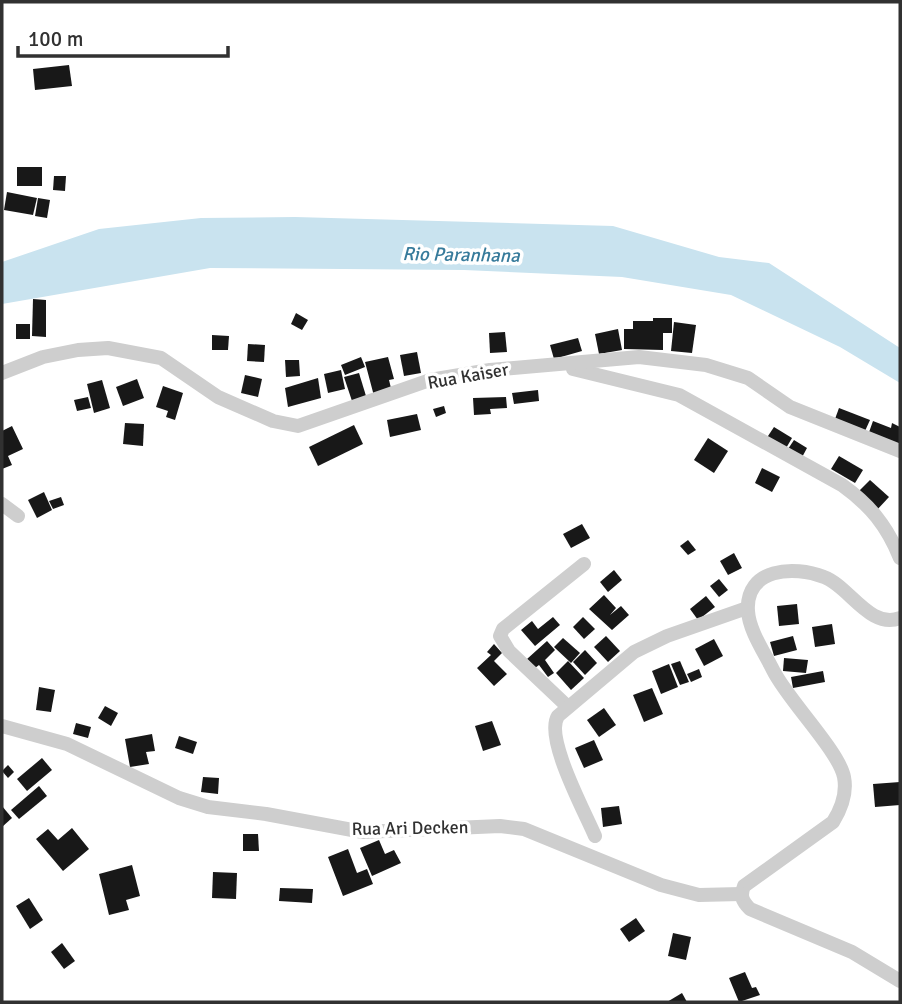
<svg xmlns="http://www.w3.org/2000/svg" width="902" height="1004" viewBox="0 0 902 1004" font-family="Signika,sans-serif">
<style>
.water{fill:#c9e3ef}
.building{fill:#181818}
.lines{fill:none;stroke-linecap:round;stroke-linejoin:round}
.minor{stroke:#cecece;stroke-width:14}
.labels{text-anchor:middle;stroke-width:7;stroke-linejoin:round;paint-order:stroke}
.street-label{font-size:18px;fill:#313131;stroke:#fff}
.water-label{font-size:19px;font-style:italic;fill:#377b9b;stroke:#fff}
</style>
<rect width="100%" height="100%" fill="#fff"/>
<polygon class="water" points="295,217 613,226 719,257 769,263 900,348 900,383 840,347 731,295 622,277 464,270 210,268 2,304 2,262 99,229 201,218"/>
<g class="building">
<polygon points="69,65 72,86 35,90 33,69"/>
<rect x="17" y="167" width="25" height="19"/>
<polygon points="54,176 66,176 65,191 53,190"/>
<polygon points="7,192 37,198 33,215 4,210"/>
<polygon points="38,198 50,200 47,218 35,216"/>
<polygon points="33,299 46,300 46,337 32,336"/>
<polygon points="296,313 308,320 302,330 291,324"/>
<polygon points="653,318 672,318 672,333 663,333 663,350 624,349 624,329 633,329 633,321 653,321"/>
<polygon points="674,322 696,325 692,353 671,351"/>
<rect x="16" y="324" width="14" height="15"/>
<polygon points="618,329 622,350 599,354 595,334"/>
<polygon points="505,332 507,352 490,353 489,333"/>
<polygon points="212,335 229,336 228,350 212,350"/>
<polygon points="578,338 582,351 554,359 550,345"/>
<polygon points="248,344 265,345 264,362 247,361"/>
<polygon points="417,352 421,373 404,376 400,355"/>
<polygon points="361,357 365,367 345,375 341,365"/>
<polygon points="388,357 394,379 389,380 392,392 374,396 365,362"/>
<polygon points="285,360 299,360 300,376 286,377"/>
<polygon points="341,370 345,389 328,393 324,374"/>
<polygon points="359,373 366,396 352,401 344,377"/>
<polygon points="245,375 262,379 258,397 241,393"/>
<polygon points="318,378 321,398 288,407 285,388"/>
<polygon points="137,379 144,398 123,406 116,387"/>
<polygon points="102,380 110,408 94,413 87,384"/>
<polygon points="163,386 183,393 175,420 166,417 168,411 156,407"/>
<polygon points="538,390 539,401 514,404 512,393"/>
<polygon points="88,397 91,408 77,411 74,400"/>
<polygon points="506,397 507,408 490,409 491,414 474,415 473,398"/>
<polygon points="444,406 446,413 436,417 433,409"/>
<polygon points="839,408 870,420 865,431 835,419"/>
<polygon points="417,414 421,430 390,437 387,420"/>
<polygon points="873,421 891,428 892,423 900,427 900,445 868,435"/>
<polygon points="125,423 144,424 143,446 123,444"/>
<polygon points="354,425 363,444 318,466 309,447"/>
<polygon points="12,426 23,449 8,456 12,465 2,469 2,431"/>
<polygon points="774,427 792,438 785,450 766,439"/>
<polygon points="708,438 728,451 714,473 694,460"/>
<polygon points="794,440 807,448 800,461 786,452"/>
<polygon points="839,456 863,470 855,483 831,469"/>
<polygon points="762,468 780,477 772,492 755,483"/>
<polygon points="870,480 889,497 876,511 857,493"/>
<polygon points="44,492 52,510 37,518 28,500"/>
<polygon points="61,497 64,505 53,509 49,501"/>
<polygon points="582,524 590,538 571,548 563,534"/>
<polygon points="688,540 696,550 688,555 680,546"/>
<polygon points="734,553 742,568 728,575 720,561"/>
<polygon points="614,570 622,580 608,592 600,582"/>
<polygon points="719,579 728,590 719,597 710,586"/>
<polygon points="604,595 616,608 610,615 621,606 629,615 612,630 589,609"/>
<polygon points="706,596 715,607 698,620 690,609"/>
<polygon points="797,604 799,624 779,626 777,606"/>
<polygon points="553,617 560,625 535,646 521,630 532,621 538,629"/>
<polygon points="583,617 595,629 584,639 573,627"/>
<polygon points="832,624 835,644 815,647 812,627"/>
<polygon points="606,636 620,651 608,662 594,647"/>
<polygon points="793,636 797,650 774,656 770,642"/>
<polygon points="563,638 580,653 571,663 554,647"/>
<polygon points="714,639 723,656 704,666 695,649"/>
<polygon points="547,641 555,650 545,660 554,673 548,677 539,665 535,668 527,659"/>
<polygon points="494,644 502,653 494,661 507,674 494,686 477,668 491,655 487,652"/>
<polygon points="585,650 597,663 585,675 573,662"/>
<polygon points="784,658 808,660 806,673 783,671"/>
<polygon points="568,661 584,678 571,690 556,673"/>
<polygon points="680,661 689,682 680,685 671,664"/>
<polygon points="669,664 678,687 661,694 652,671"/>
<polygon points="699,669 702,677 691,682 687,674"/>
<polygon points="823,671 825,682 793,688 791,677"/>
<polygon points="39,687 55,690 51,712 36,710"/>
<polygon points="652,688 663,714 644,722 633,695"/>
<polygon points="105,706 118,713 111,726 98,718"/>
<polygon points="604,708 616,725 599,737 587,720"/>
<polygon points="492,721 501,745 483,751 475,726"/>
<polygon points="76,723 91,727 88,738 73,734"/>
<polygon points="152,734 155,751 146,752 149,764 130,767 125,739"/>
<polygon points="179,736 197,742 193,754 175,748"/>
<polygon points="594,740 603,760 584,768 575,748"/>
<polygon points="42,758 52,770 27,791 17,779"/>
<polygon points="8,765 14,772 8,778 2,771"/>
<polygon points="203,777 219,778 218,794 201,792"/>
<polygon points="900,782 900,805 875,807 873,784"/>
<polygon points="39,786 47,796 19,819 11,810"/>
<polygon points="2,806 12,818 2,827"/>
<polygon points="619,806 622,824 603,827 601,808"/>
<polygon points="72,828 89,849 63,871 36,839 48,829 58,840"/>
<polygon points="243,834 258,834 259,851 243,851"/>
<polygon points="379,840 385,854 394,850 401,863 372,876 360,848"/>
<polygon points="348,849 357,873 367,869 373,884 343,896 328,857"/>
<polygon points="132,865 140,896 126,900 129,910 109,915 99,874"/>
<polygon points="213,872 237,873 236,899 212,898"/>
<polygon points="280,888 313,889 312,903 279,901"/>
<polygon points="29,898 43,920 30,929 16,906"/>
<polygon points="636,918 645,931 629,942 620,929"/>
<polygon points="673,933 691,937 686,960 668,956"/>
<polygon points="62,943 75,961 64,969 51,952"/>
<polygon points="745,972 752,988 756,987 760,995 739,1002 729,978"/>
<polygon points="682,993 687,1002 667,1002"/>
</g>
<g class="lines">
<g class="minor">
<path d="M573,369L679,395L842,485C870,505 887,526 900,558"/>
<polyline points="2,373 43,357 78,350 108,348 161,358 218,397 273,421 298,426 430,380 490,370 639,357 706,365 748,378 790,407 900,451"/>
<polyline points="2,504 18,516"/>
<path d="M900,618C870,630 849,586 824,577C794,565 745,568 748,611C749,630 764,652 773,670C787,699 839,751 844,777C847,792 841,809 833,822L744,886C740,896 742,901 750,909L852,952L900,981"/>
<polyline points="568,707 509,651 500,636 503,629 584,564"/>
<polyline points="2,726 67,744 179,798 208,807 266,814 363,832 500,826 524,829 661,885 699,895 741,894"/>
<path d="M595,836C585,812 544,737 558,716L634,652L667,636L747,608"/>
</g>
</g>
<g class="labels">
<g class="street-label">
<text transform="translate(468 376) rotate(-10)" y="6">Rua Kaiser</text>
<text transform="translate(410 828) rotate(-1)" y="6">Rua Ari Decken</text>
</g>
<g class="water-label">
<text transform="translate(461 254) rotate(1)" y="7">Rio Paranhana</text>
</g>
</g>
<rect width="902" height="1004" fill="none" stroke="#313131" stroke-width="7"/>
<path d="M18 46v10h210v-10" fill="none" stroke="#313131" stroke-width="3.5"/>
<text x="28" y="46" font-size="21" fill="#313131" stroke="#ffffff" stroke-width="5" paint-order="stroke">100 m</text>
</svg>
